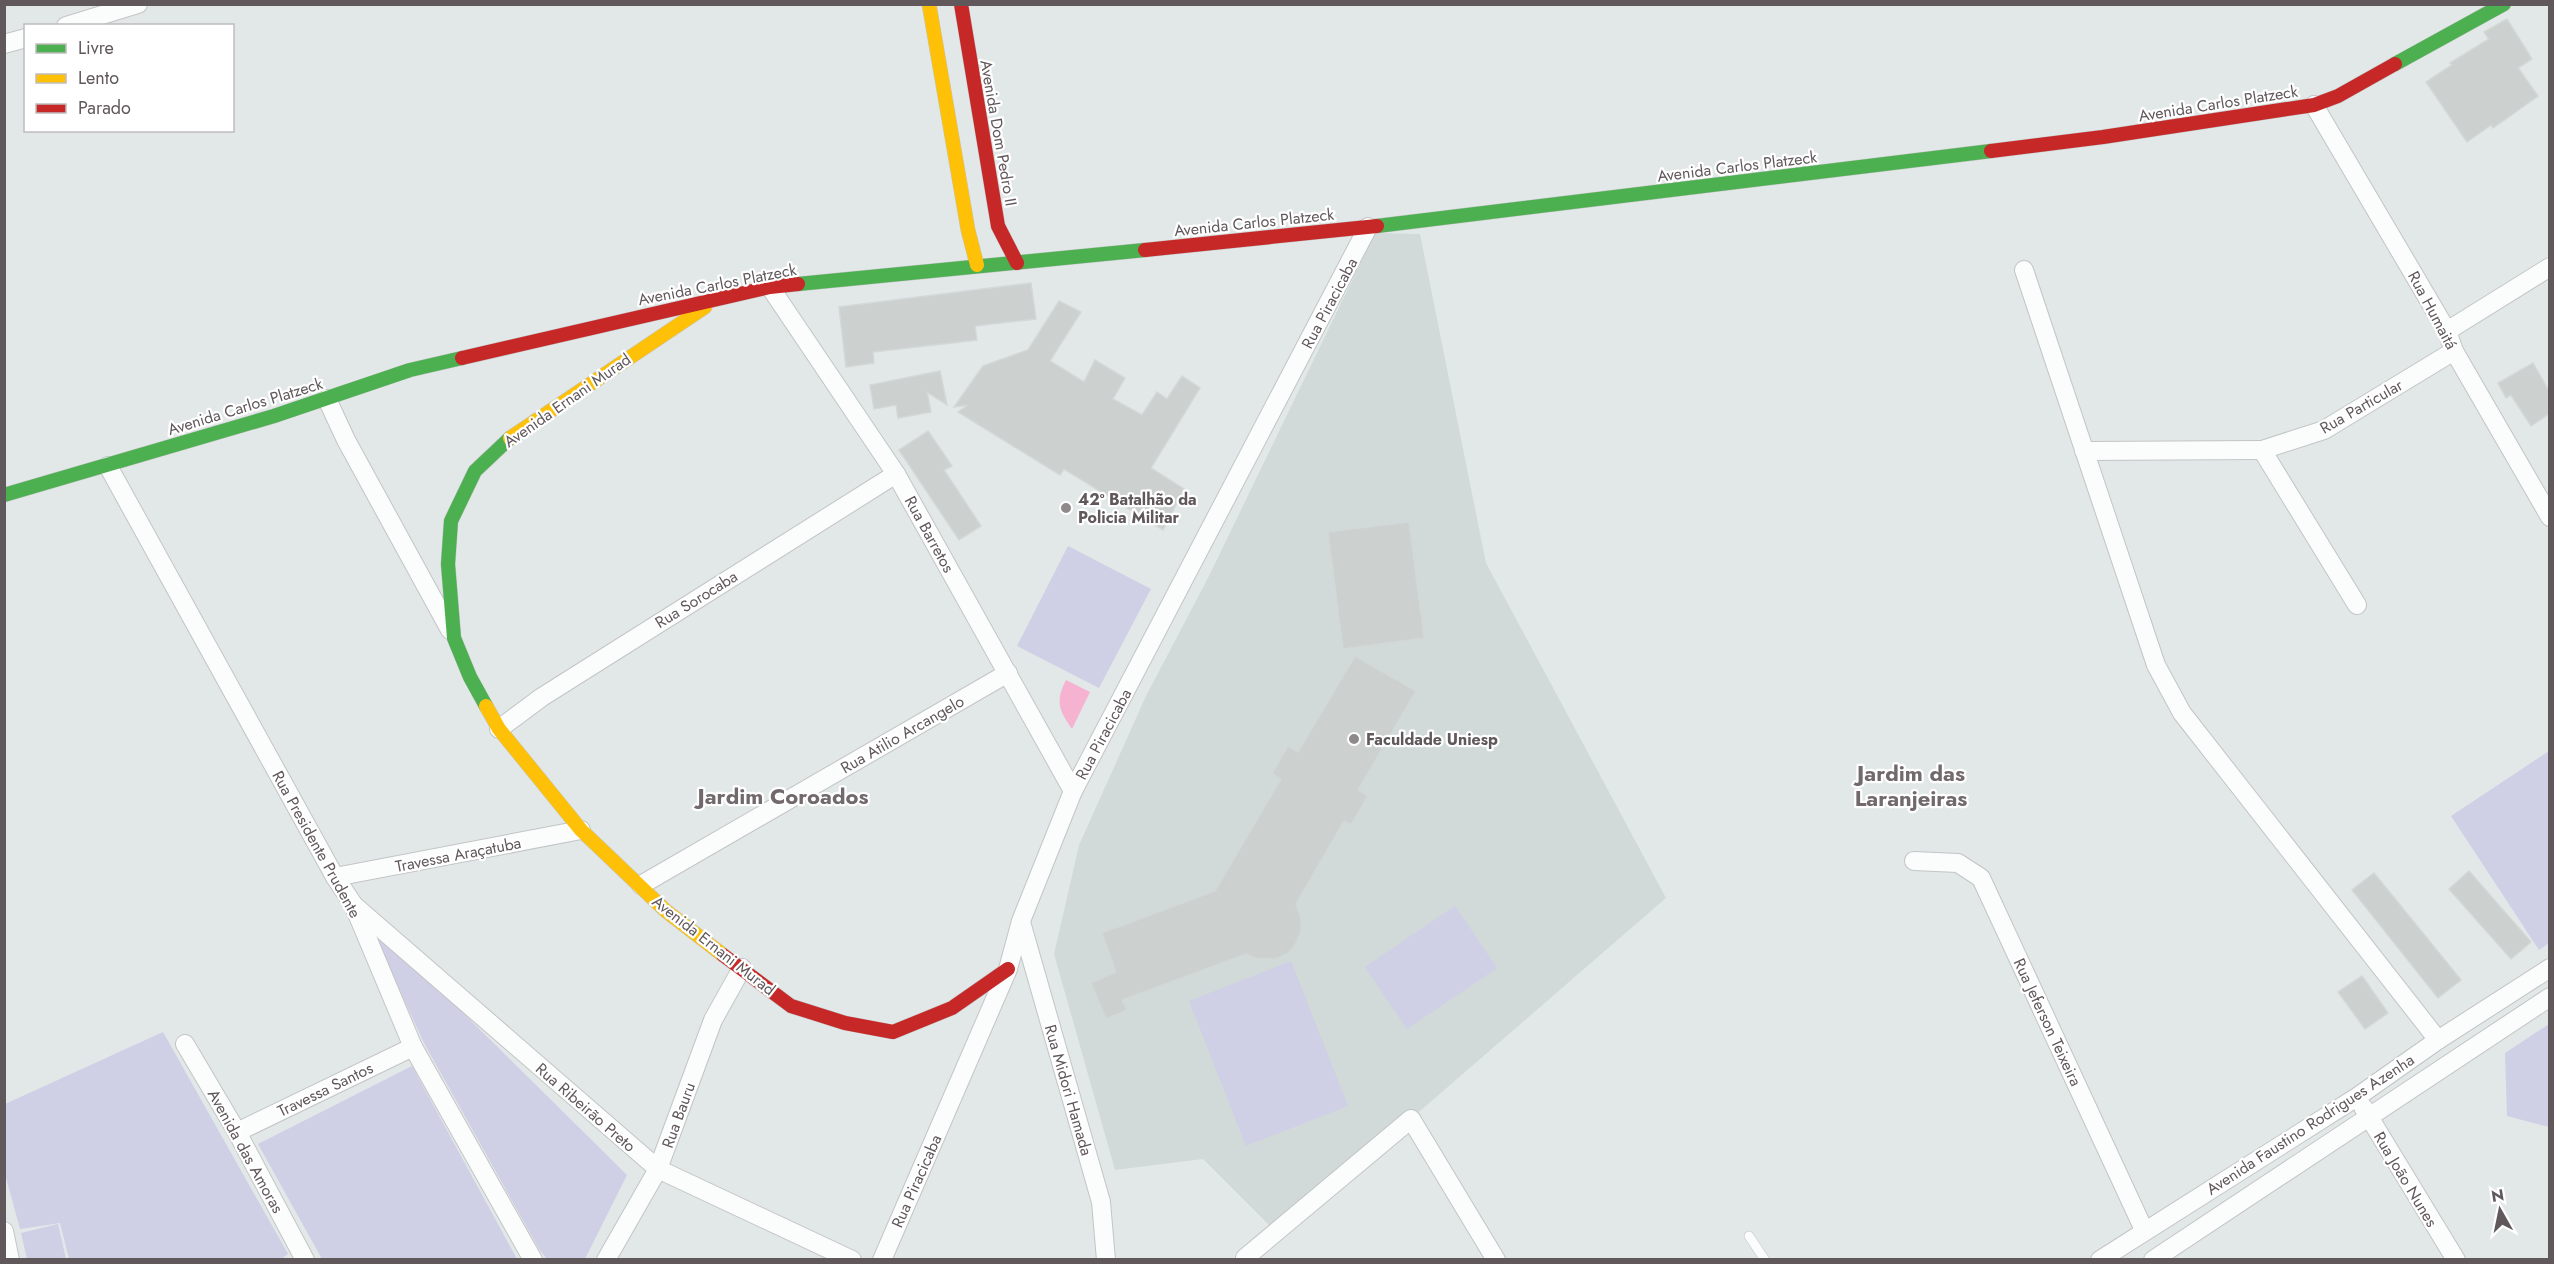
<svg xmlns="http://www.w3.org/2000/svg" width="2554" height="1264" viewBox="0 0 2554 1264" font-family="Jost,sans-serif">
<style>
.education{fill:#d1dad9}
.green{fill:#cfcfe6}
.water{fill:#f6b3d1}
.building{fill:#ccd0cf;stroke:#d2d8d7;stroke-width:1.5}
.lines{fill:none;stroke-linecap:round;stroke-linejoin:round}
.lane-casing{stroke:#c3c4c5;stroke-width:10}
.street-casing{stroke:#c3c4c5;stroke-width:20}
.fast-casing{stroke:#c4c5c5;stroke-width:15}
.slow-casing{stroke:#c4c5c5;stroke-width:15}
.jam-casing{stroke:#c4c5c5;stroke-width:15}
.lane{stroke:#fbfcfc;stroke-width:9}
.street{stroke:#fbfcfc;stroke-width:18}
.fast{stroke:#4caf50;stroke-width:14}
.slow{stroke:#ffc107;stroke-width:14}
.jam{stroke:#c62828;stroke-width:14}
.poi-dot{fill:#8e8a8c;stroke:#fff;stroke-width:2}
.labels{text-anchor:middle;stroke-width:4.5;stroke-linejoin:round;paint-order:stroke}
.street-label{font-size:16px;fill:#60585b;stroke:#fff}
.poi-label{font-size:16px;font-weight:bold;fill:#60585b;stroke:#fff;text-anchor:start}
.district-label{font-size:22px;font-weight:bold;fill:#72696c;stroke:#fff}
</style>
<rect width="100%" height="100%" fill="#e2e8e8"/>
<polygon class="education" points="1375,233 1420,234 1486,563 1666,898 1278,1234 1203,1159 1115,1170 1054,954 1079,845 1146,696 1209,576"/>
<g class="green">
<polygon points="1068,546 1151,589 1099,688 1017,646"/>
<polygon points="2549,751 2549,943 2539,950 2451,816"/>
<polygon points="1455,906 1497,968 1407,1029 1365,967"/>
<polygon points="366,917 627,1175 585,1259 547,1259 539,1249 424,1043"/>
<polygon points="1291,961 1348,1106 1246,1146 1189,1001"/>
<polygon points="2549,1024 2549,1127 2507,1116 2505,1053"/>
<polygon points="163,1032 288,1254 281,1259 69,1259 60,1223 20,1229 5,1174 5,1104"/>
<polygon points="412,1066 517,1259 322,1259 258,1144"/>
<polygon points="58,1224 66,1259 27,1259 21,1233"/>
</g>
<path class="water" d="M1066,680L1090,692L1072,729C1059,711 1055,701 1066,680Z"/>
<g class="building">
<polygon points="2507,19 2532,59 2518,68 2538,96 2493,128 2491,125 2467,142 2426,82 2452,65 2450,63 2489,39 2484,32"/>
<polygon points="1031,283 1036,319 975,326 977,340 873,352 874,363 846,367 839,307"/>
<polygon points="1059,301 1081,312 1050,361 1084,382 1095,360 1125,378 1113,399 1142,415 1157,392 1167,399 1182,376 1200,388 1151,468 1184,489 1163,530 1064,469 1060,475 958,412 968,405 954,407 983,366 1028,350"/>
<polygon points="2533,363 2550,393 2550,413 2531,426 2511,395 2506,398 2498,383"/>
<polygon points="940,371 947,405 927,392 931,412 898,418 896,405 874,409 870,385"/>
<polygon points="928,431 952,466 944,470 981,526 959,540 899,450"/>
<polygon points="1409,522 1424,638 1343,649 1328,532"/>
<polygon points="1355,656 1416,691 1358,790 1368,796 1351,825 1344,821 1296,904 1301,919 1301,931 1295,945 1287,954 1275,959 1255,958 1246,954 1122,1000 1127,1010 1106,1019 1091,983 1116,972 1102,933 1215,891 1281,779 1272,774 1288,746 1298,752"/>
<polygon points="2469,871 2531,942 2511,959 2449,889"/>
<polygon points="2374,873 2461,980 2438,998 2352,890"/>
<polygon points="2362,976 2388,1013 2365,1029 2338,992"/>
</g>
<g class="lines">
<defs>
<polyline id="lane" points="1749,1236 1765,1260"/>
<g id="street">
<polyline points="66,26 138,4"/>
<polyline points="4,44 26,38"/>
<polyline points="2314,105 2447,331 2454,351 2550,517"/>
<polyline points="2024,270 2156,665 2182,713 2438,1040"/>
<polyline points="770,287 896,474 1073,791"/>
<polyline points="2447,331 2550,267"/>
<polyline points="327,399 346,440 450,630"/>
<polyline points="2084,451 2262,450"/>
<polyline points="108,466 335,877 353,904 413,1047 533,1260"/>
<polyline points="2357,605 2262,450 2324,430 2454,351"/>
<polyline points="499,729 542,697 896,474"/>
<polyline points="1914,861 1958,863 1981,878 2144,1230"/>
<polyline points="335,877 581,830"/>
<polyline points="641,885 1008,673"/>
<polyline points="356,907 658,1169 852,1260"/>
<polyline points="1021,922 1101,1202 1106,1260"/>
<polyline points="185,1044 237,1132 305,1260"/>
<polyline points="2363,1107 2456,1260"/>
<polyline points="237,1132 413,1047"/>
<polyline points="4,1231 10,1260"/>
<polyline points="1245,1258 1411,1119 1496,1260"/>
<polyline points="606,1260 658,1169 713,1020 742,968"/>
<polyline points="882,1260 1008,969 1021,921 1073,791 1368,227"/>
<polyline points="2100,1260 2357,1097 2438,1040 2550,968"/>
<polyline points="2153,1260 2550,997"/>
</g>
<g id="fast">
<polyline points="2395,64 2504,4"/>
<polyline points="1377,226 1991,151"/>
<polyline points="798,284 1145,250"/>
<polyline points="4,495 274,416 410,370 462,358"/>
<polyline points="486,706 470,677 454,638 448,564 451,521 475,471 510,438"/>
</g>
<g id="slow">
<polyline points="929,4 968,230 977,265"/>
<polyline points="510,438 705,307"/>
<polyline points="486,706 499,729 581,830 666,911 723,955"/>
</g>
<g id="jam">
<polyline points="961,4 998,226 1017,263"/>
<polyline points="1991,151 2103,137 2314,105 2338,96 2395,64"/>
<polyline points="1145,250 1377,226"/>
<polyline points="462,358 770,287 798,284"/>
<polyline points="723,955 791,1006 845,1023 893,1032 952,1008 1008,969"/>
</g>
</defs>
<use href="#lane" class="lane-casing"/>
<use href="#street" class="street-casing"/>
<use href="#fast" class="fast-casing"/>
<use href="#slow" class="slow-casing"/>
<use href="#jam" class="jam-casing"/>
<use href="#lane" class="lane"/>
<use href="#street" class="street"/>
<use href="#fast" class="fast"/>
<use href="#slow" class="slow"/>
<use href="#jam" class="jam"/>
</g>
<g class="poi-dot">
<circle cx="1066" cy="508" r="6"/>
<circle cx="1354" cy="739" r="6"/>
</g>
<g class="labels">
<g class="street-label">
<text transform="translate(2218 103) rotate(-9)" y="6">Avenida Carlos Platzeck</text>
<text transform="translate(999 133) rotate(80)" y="6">Avenida Dom Pedro II</text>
<text transform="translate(1737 166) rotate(-7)" y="6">Avenida Carlos Platzeck</text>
<text transform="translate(1254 222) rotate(-6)" y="6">Avenida Carlos Platzeck</text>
<text transform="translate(717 284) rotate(-11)" y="6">Avenida Carlos Platzeck</text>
<text transform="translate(1329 303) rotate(-62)" y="6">Rua Piracicaba</text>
<text transform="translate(2433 310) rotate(62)" y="6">Rua Humaitá</text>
<text transform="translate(567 400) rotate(-35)" y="6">Avenida Ernani Murad</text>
<text transform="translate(245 406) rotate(-17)" y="6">Avenida Carlos Platzeck</text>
<text transform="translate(2361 406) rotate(-30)" y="6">Rua Particular</text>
<text transform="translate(930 534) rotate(61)" y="6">Rua Barretos</text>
<text transform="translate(696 599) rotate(-32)" y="6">Rua Sorocaba</text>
<text transform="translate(902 734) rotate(-30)" y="6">Rua Atilio Arcangelo</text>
<text transform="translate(1103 734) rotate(-62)" y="6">Rua Piracicaba</text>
<text transform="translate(317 844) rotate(61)" y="6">Rua Presidente Prudente</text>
<text transform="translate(458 854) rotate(-11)" y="6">Travessa Araçatuba</text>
<text transform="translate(714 945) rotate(38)" y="6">Avenida Ernani Murad</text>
<text transform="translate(2048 1022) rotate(65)" y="6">Rua Jeferson Teixeira</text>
<text transform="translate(325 1089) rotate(-26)" y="6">Travessa Santos</text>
<text transform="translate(1069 1090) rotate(74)" y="6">Rua Midori Hamada</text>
<text transform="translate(586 1107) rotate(41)" y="6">Rua Ribeirão Preto</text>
<text transform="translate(678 1115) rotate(-70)" y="6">Rua Bauru</text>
<text transform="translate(2310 1124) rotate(-33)" y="6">Avenida Faustino Rodrigues Azenha</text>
<text transform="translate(246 1151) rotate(61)" y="6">Avenida das Amoras</text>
<text transform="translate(2406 1179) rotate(59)" y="6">Rua João Nunes</text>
<text transform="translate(916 1181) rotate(-66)" y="6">Rua Piracicaba</text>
</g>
<g class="poi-label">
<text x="1078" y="505">42º Batalhão da<tspan x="1078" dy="18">Policia Militar</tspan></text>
<text x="1366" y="745">Faculdade Uniesp</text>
</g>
<g class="district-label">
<text x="1911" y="781">Jardim das<tspan x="1911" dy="25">Laranjeiras</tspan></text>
<text x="783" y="804">Jardim Coroados</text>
</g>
</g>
<rect width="2554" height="1264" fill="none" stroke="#60585b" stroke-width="12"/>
<rect x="24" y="24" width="210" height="108" fill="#ffffff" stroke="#bfbcbd" stroke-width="1.5"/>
<rect x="36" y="44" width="30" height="9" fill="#4caf50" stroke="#bfbcbd" stroke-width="1.5"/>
<text x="78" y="54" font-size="18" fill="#60585b">Livre</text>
<rect x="36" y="74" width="30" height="9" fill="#ffc107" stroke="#bfbcbd" stroke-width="1.5"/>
<text x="78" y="84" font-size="18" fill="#60585b">Lento</text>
<rect x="36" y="104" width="30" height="9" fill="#c62828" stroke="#bfbcbd" stroke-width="1.5"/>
<text x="78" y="114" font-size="18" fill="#60585b">Parado</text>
<g transform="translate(2500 1210) rotate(351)" stroke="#ffffff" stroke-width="4.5" paint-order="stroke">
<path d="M0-4.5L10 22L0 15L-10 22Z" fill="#60585b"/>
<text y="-9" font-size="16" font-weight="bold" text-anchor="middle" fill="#60585b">N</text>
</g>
</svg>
